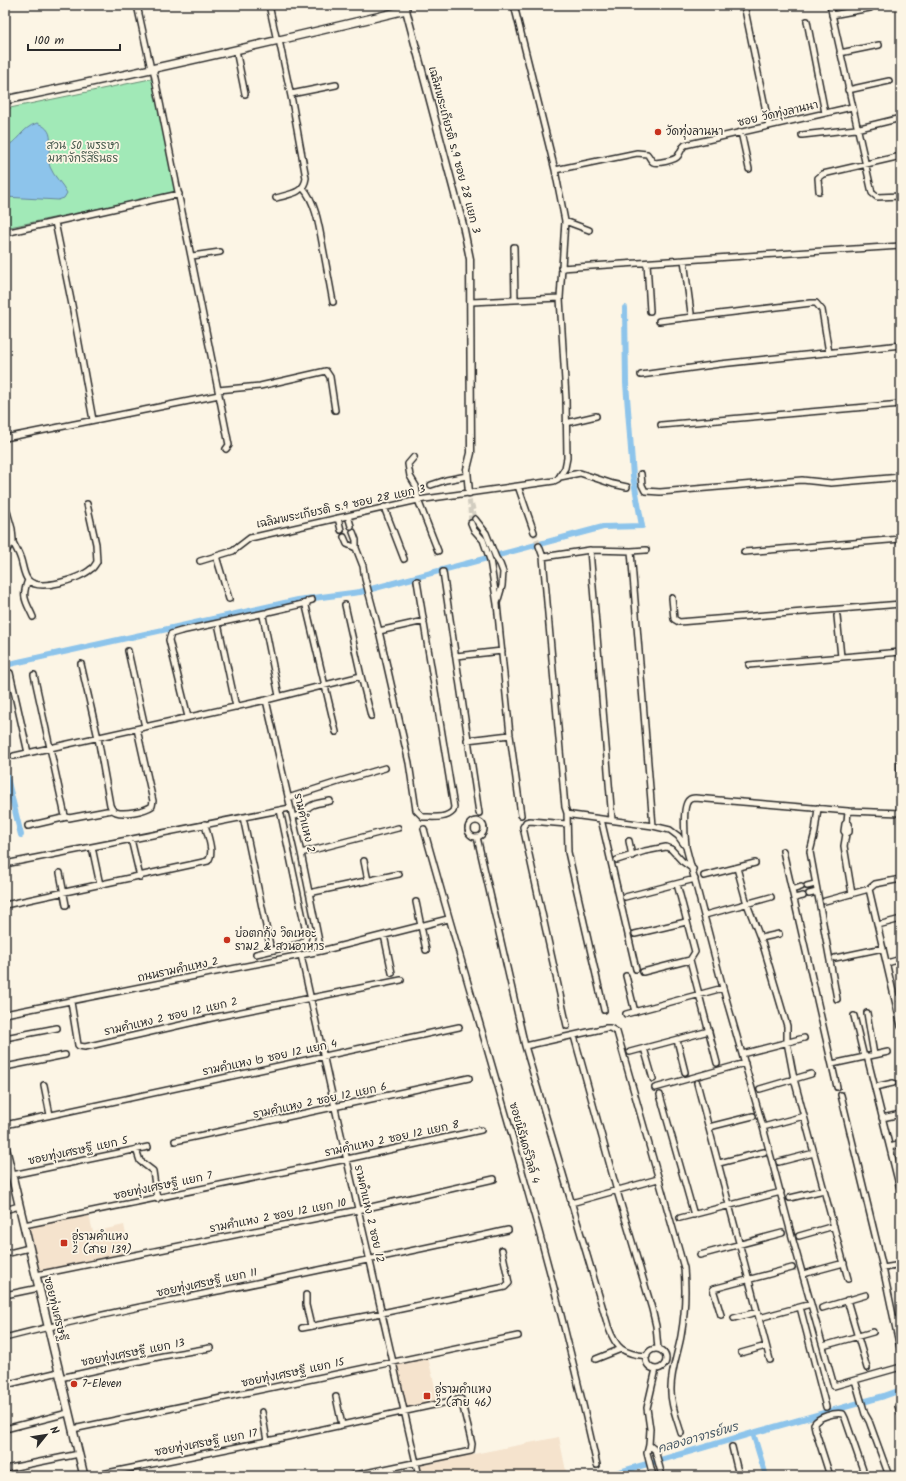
<svg xmlns="http://www.w3.org/2000/svg" width="906" height="1481" viewBox="0 0 906 1481" font-family="Kalam,'Playpen Sans Thai',sans-serif">
<rect width="100%" height="100%" fill="#fcf5e5"/>
<filter id="ink" filterUnits="userSpaceOnUse"><feTurbulence type="fractalNoise" baseFrequency=".025" numOctaves="2"/><feDisplacementMap in="SourceGraphic" scale="8" xChannelSelector="R" yChannelSelector="G"/><feConvolveMatrix kernelMatrix="1 2 1 2 8 2 1 2 1" color-interpolation-filters="sRGB"/></filter>
<g filter="url(#ink)">
<path fill="#f5e3cd" d="M89 1215 93 1232 124 1225 130 1254 40 1272 29 1227Z
M428 1358 439 1403 407 1410 397 1363Z
M559 1437 567 1476H423L420 1465Z"/>
<path fill="#a1e9b7" stroke="#668a71" d="M155 78 178 192 5 228V109Z"/>
<path fill="#8dc4eb" stroke="#66879e" d="M37 123C61 132 44 150 50 167 54 177 62 183 67 193L64 198 58 200 5 197V146C17 144 21 128 37 123Z"/>
<g fill="none" stroke-linecap="round" stroke-linejoin="round">
<path stroke="#8dc4eb" stroke-width="6" d="M5 665 298 600 360 592 603 527 642 526 633 476 626 383 625 308
M5 770 21 835
M753 1433 884 1396 901 1390
M606 1476 753 1433 766 1476"/>
<path stroke="#d2cdc0" stroke-width="5" stroke-dasharray="5 2.5" stroke-linecap="butt" d="M469 493 471 523
M472 505 475 519
M534 532 539 546"/>
<g stroke="#2b2b2b" stroke-width="8">
<path id="minor" d="M137 5 151 69
M269 5 277 41
M744 5 769 126
M830 5 872 193 877 197 901 196
M832 15 870 8
M807 21 825 113
M236 50 245 94
M840 53 879 45
M848 90 889 81
M291 94 336 85
M741 132 749 169
M802 135 856 129 901 118
M555 170 637 153 647 154C649 156 651 161 653 162 657 164 676 160 678 156 681 152 681 148 685 145L852 107
M303 188C317 203 320 233 324 253 327 269 330 286 333 302
M819 191 818 178 823 174 901 156
M276 198C289 194 304 194 306 178L292 101 279 40
M565 221 589 230
M55 222 72 305 93 420
M5 233 179 194
M514 247 515 300
M192 256 220 252
M684 260 691 313
M647 263 650 311
M561 268 901 246
M471 302 560 298
M659 321 811 303H816L822 310 829 353
M641 375 720 364 901 345
M218 390 260 386 326 371 330 377 335 410
M219 395 229 445 226 449
M566 423 596 416
M661 425 901 404
M5 438 219 395 153 68
M414 457 408 464 410 476 416 486 418 500 438 551
M641 474 642 485 645 491 660 492 802 480 831 483 901 477
M560 477 580 473 613 484 627 487
M431 485 446 480 467 476
M518 486 534 532
M384 507 404 559
M348 516 351 526
M338 518 341 530
M475 519 486 533 496 558 500 564 503 572 502 586 497 603
M471 523 474 530 483 540 490 560 497 604 510 735 521 815
M353 532 356 540V548L363 566 365 579 379 631 409 763 416 810 423 817C433 817 446 819 453 811L454 807 417 581
M344 537 347 544 356 548
M12 540C14 545 18 551 20 557 23 564 23 574 28 580 39 592 80 579 91 569 94 568 95 564 97 562L96 544 87 504
M539 546 543 557 565 807 567 813 568 852 604 1010
M590 550 612 820
M631 551 646 550
M744 552 901 539
M216 556 229 599
M543 557 590 550 631 551 653 826
M200 561 233 551 250 538 418 500 554 481 558 479 565 468 567 458 566 398 560 298 565 221 555 170 514 5
M443 572 479 813
M28 580C21 598 26 601 33 617
M672 598 674 619 679 622 901 604
M312 600 308 601 306 606 336 732
M837 616 841 657
M219 628 236 707
M379 631 424 621
M128 651 145 727
M456 656 502 651
M81 664 98 738 110 805C111 808 113 811 116 812 124 815 145 811 152 806L153 801 137 729
M749 665 901 652
M10 673 28 753
M34 675 65 816 69 818 112 810
M361 676 371 716
M279 696 263 616 268 612 307 603
M266 700 301 853 321 951
M188 717 169 640 171 634 181 631 265 613
M467 740 510 735
M14 756 266 700 361 676 345 605
M288 798 341 781 385 768
M818 808 815 832 810 852 837 999
M848 811 847 822 845 824 844 831 846 834 844 846 852 894
M567 813 572 815 653 826 670 830 678 836 686 847 723 988 763 1127 792 1237 834 1386 855 1380 865 1414 869 1421 889 1476
M900 813V737L901 723
M243 817 271 950
M293 817 305 813C308 803 321 803 330 801
M601 819 636 969
M468 829a8 8 0 1 1 16 0a8 8 0 1 1-16 0Z
M567 824 530 821 526 822 523 827 567 1026
M28 826 67 817
M424 829C457 949 494 1069 527 1189 553 1280 576 1372 597 1465
M846 834 849 832V824L847 822
M477 837 525 1046 608 1326C616 1349 623 1354 647 1356
M131 839 140 877
M629 841 632 856
M686 846C685 837 682 805 689 800 690 799 693 798 695 798L848 811 901 813
M92 847 100 885
M783 851 837 1087
M301 853 398 828
M617 860 645 851 666 847 671 849 682 861 693 869
M364 861 368 881
M5 864 290 808
M737 868 747 904 763 945 787 1026V1042L794 1079 848 1279
M60 873 66 905
M704 876 755 863
M677 884 695 952 690 960 717 1063
M807 886 815 884
M869 889 901 1026
M792 890 801 887
M309 893 399 874
M809 894 817 892
M625 897 695 879
M794 898 803 896
M825 901 869 889 875 884 901 879
M416 902 426 950
M5 905 208 861C215 852 207 835 205 824
M705 915 771 897
M878 925 901 919
M635 934 686 922
M384 935 392 973
M761 938 779 934
M256 954 300 944C306 941 306 938 306 932L280 810
M301 955 335 1108 419 1476
M835 958 883 948
M887 963 901 959
M643 972 690 960
M626 976 635 1012
M895 999 901 998
M71 1002 78 1045 79 1046 85 1047 216 1017 401 980
M867 1013 874 1055
M5 1014 321 951 448 919
M626 1014 723 988
M854 1016 864 1057
M574 1036 617 1191 652 1309 656 1326 658 1349
M5 1038 57 1028
M677 1040 685 1072
M525 1046 606 1028H610L617 1032 684 1268C686 1291 685 1314 681 1336 678 1353 671 1370 671 1388 670 1403 677 1419 681 1433
M644 1048 653 1079
M630 1052 709 1031
M742 1054 804 1038
M867 1056 901 1193
M832 1064 888 1052
M5 1067 65 1055
M697 1083 770 1360
M44 1085 50 1115
M875 1087 893 1083
M655 1088 745 1063
M760 1089 811 1074
M660 1095 694 1215
M841 1095 883 1268 901 1353
M882 1118 901 1114
M5 1125 459 1027
M709 1127 753 1116
M763 1127 804 1116
M175 1141 469 1078
M890 1147 901 1144
M136 1149 140 1161 153 1171 157 1199
M779 1162 814 1153
M719 1163 764 1152
M12 1175 148 1147
M790 1198 824 1190
M571 1203 658 1179
M5 1210 19 1206
M680 1218 781 1192
M24 1225 347 1159 481 1130
M799 1236 834 1226
M5 1254 29 1248
M700 1255 782 1233
M883 1268 901 1265
M803 1274 844 1263
M36 1275 358 1210 494 1179
M5 1295 39 1288
M306 1295V1305L311 1326
M847 1300 867 1368
M800 1307 826 1407
M822 1308 866 1295
M721 1315 713 1289 792 1268
M734 1318 757 1312
M759 1318 811 1304
M302 1328 382 1313 505 1287 509 1283 502 1250
M5 1338C77 1319 150 1305 223 1290 318 1270 413 1251 508 1230
M823 1346 873 1332
M646 1359a10 10 0 1 1 20 0a10 10 0 1 1-20 0Z
M741 1353 766 1346
M596 1359 621 1349
M60 1378 163 1356 210 1348
M855 1380 901 1367
M5 1385 59 1372
M336 1397 342 1425
M898 1406 901 1414
M262 1412 267 1441
M5 1429 68 1413
M73 1429 518 1336
M649 1445 655 1450 662 1476
M732 1447 739 1476
M5 1469 79 1454
M92 1476 287 1437 461 1399 472 1444 471 1451 351 1476
M653 1476 647 1453 649 1445 650 1429 647 1408 656 1369
M830 1476 815 1429 814 1424C818 1417 835 1412 843 1414L845 1418 865 1476"/>
</g>
<g stroke="#2b2b2b" stroke-width="9">
<path id="tertiary" d="M406 10 463 225 470 259 471 453 467 469 469 493"/>
</g>
<g stroke="#2b2b2b" stroke-width="10">
<path id="secondary" d="M5 100C139 73 273 42 406 10L405 5
M5 508 11 529 12 540 5 551
M5 1146 84 1476"/>
</g>
<use href="#minor" stroke="#fcf5e5" stroke-width="5"/>
<use href="#tertiary" stroke="#fcf5e5" stroke-width="6"/>
<use href="#secondary" stroke="#fcf5e5" stroke-width="7"/>
</g>
</g>
<g fill="#c8321e" stroke="#fcf5e5" stroke-width="1.5">
<circle cx="658" cy="132" r="4"/>
<circle cx="227" cy="940" r="4"/>
<rect x="60" y="1239" width="8" height="8" rx="2"/>
<circle cx="74" cy="1384" r="4"/>
<rect x="423" y="1392" width="8" height="8" rx="2"/>
</g>
<g text-anchor="middle" dominant-baseline="central" stroke-width="3.5" stroke-linejoin="round" paint-order="stroke">
<g font-size="11" fill="#2b2b2b" stroke="#fcf5e5">
<text transform="translate(778 114) rotate(-13)">ซอย วัดทุ่งลานนา</text>
<text transform="translate(454 150) rotate(75)">เฉลิมพระเกียรติ ร.9 ซอย 28 แยก 3</text>
<text transform="translate(341 507) rotate(-12)">เฉลิมพระเกียรติ ร.9 ซอย 28 แยก 3</text>
<text transform="translate(304 823) rotate(77)">รามคำแหง 2</text>
<text transform="translate(178 970) rotate(-12)">ถนนรามคำแหง 2</text>
<text transform="translate(171 1017) rotate(-13)">รามคำแหง 2 ซอย 12 แยก 2</text>
<text transform="translate(270 1058) rotate(-12)">รามคำแหง ๒ ซอย 12 แยก 4</text>
<text transform="translate(320 1101) rotate(-12)">รามคำแหง 2 ซอย 12 แยก 6</text>
<text transform="translate(392 1139) rotate(-12)">รามคำแหง 2 ซอย 12 แยก 8</text>
<text transform="translate(524 1143) rotate(74)">ซอยนิรันดร์วิลล์ 4</text>
<text transform="translate(78 1151) rotate(-12)">ซอยทุ่งเศรษฐี แยก 5</text>
<text transform="translate(163 1186) rotate(-12)">ซอยทุ่งเศรษฐี แยก 7</text>
<text transform="translate(369 1214) rotate(77)">รามคำแหง 2 ซอย 12</text>
<text transform="translate(278 1216) rotate(-11)">รามคำแหง 2 ซอย 12 แยก 10</text>
<text transform="translate(207 1283) rotate(-12)">ซอยทุ่งเศรษฐี แยก 11</text>
<text transform="translate(55 1309) rotate(76)">ซอยทุ่งเศรษฐี</text>
<text transform="translate(133 1353) rotate(-11)">ซอยทุ่งเศรษฐี แยก 13</text>
<text transform="translate(293 1373) rotate(-12)">ซอยทุ่งเศรษฐี แยก 15</text>
<text transform="translate(206 1443) rotate(-11)">ซอยทุ่งเศรษฐี แยก 17</text>
</g>
<g font-size="11" fill="#2b2b2b" stroke="#fcf5e5" text-anchor="start">
<text x="666" y="132">วัดทุ่งลานนา</text>
<text x="235" y="934">บ่อตกกุ้ง วิดเหอะ<tspan x="235" dy="13">ราม2 &amp; สวนอาหาร</tspan></text>
<text x="72" y="1237">อู่รามคำแหง<tspan x="72" dy="13">2 (สาย 139)</tspan></text>
<text x="82" y="1384">7-Eleven</text>
<text x="435" y="1390">อู่รามคำแหง<tspan x="435" dy="13">2 (สาย 46)</tspan></text>
</g>
<g font-size="11" fill="#485a4e" stroke="#fcf5e5">
<text x="83" y="146">สวน 50 พรรษา<tspan x="83" dy="13">มหาจักรีสิรินธร</tspan></text>
</g>
<g font-size="12" font-style="italic" fill="#485965" stroke="#fcf5e5">
<text transform="translate(698 1438) rotate(-16)">คลองอาจารย์พร</text>
</g>
</g>
<rect width="906" height="1481" fill="none" stroke="#fcf5e5" stroke-width="20"/>
<rect x="10" y="10" width="886" height="1461" fill="none" stroke="#2b2b2b" stroke-width="1.5" filter="url(#ink)"/>
<g transform="translate(46 1435) rotate(60)" stroke="#fcf5e5" stroke-width="3" paint-order="stroke">
<path d="M0-3L7 15L0 10L-7 15Z" fill="#2b2b2b"/>
<text y="-6" font-size="11" font-weight="bold" text-anchor="middle" fill="#2b2b2b">N</text>
</g>
<path d="M28 44v6h92v-6" fill="none" stroke="#2b2b2b" stroke-width="2"/>
<text x="34" y="44" font-size="12" fill="#2b2b2b" stroke="#fcf5e5" stroke-width="3" paint-order="stroke">100 m</text>
</svg>
